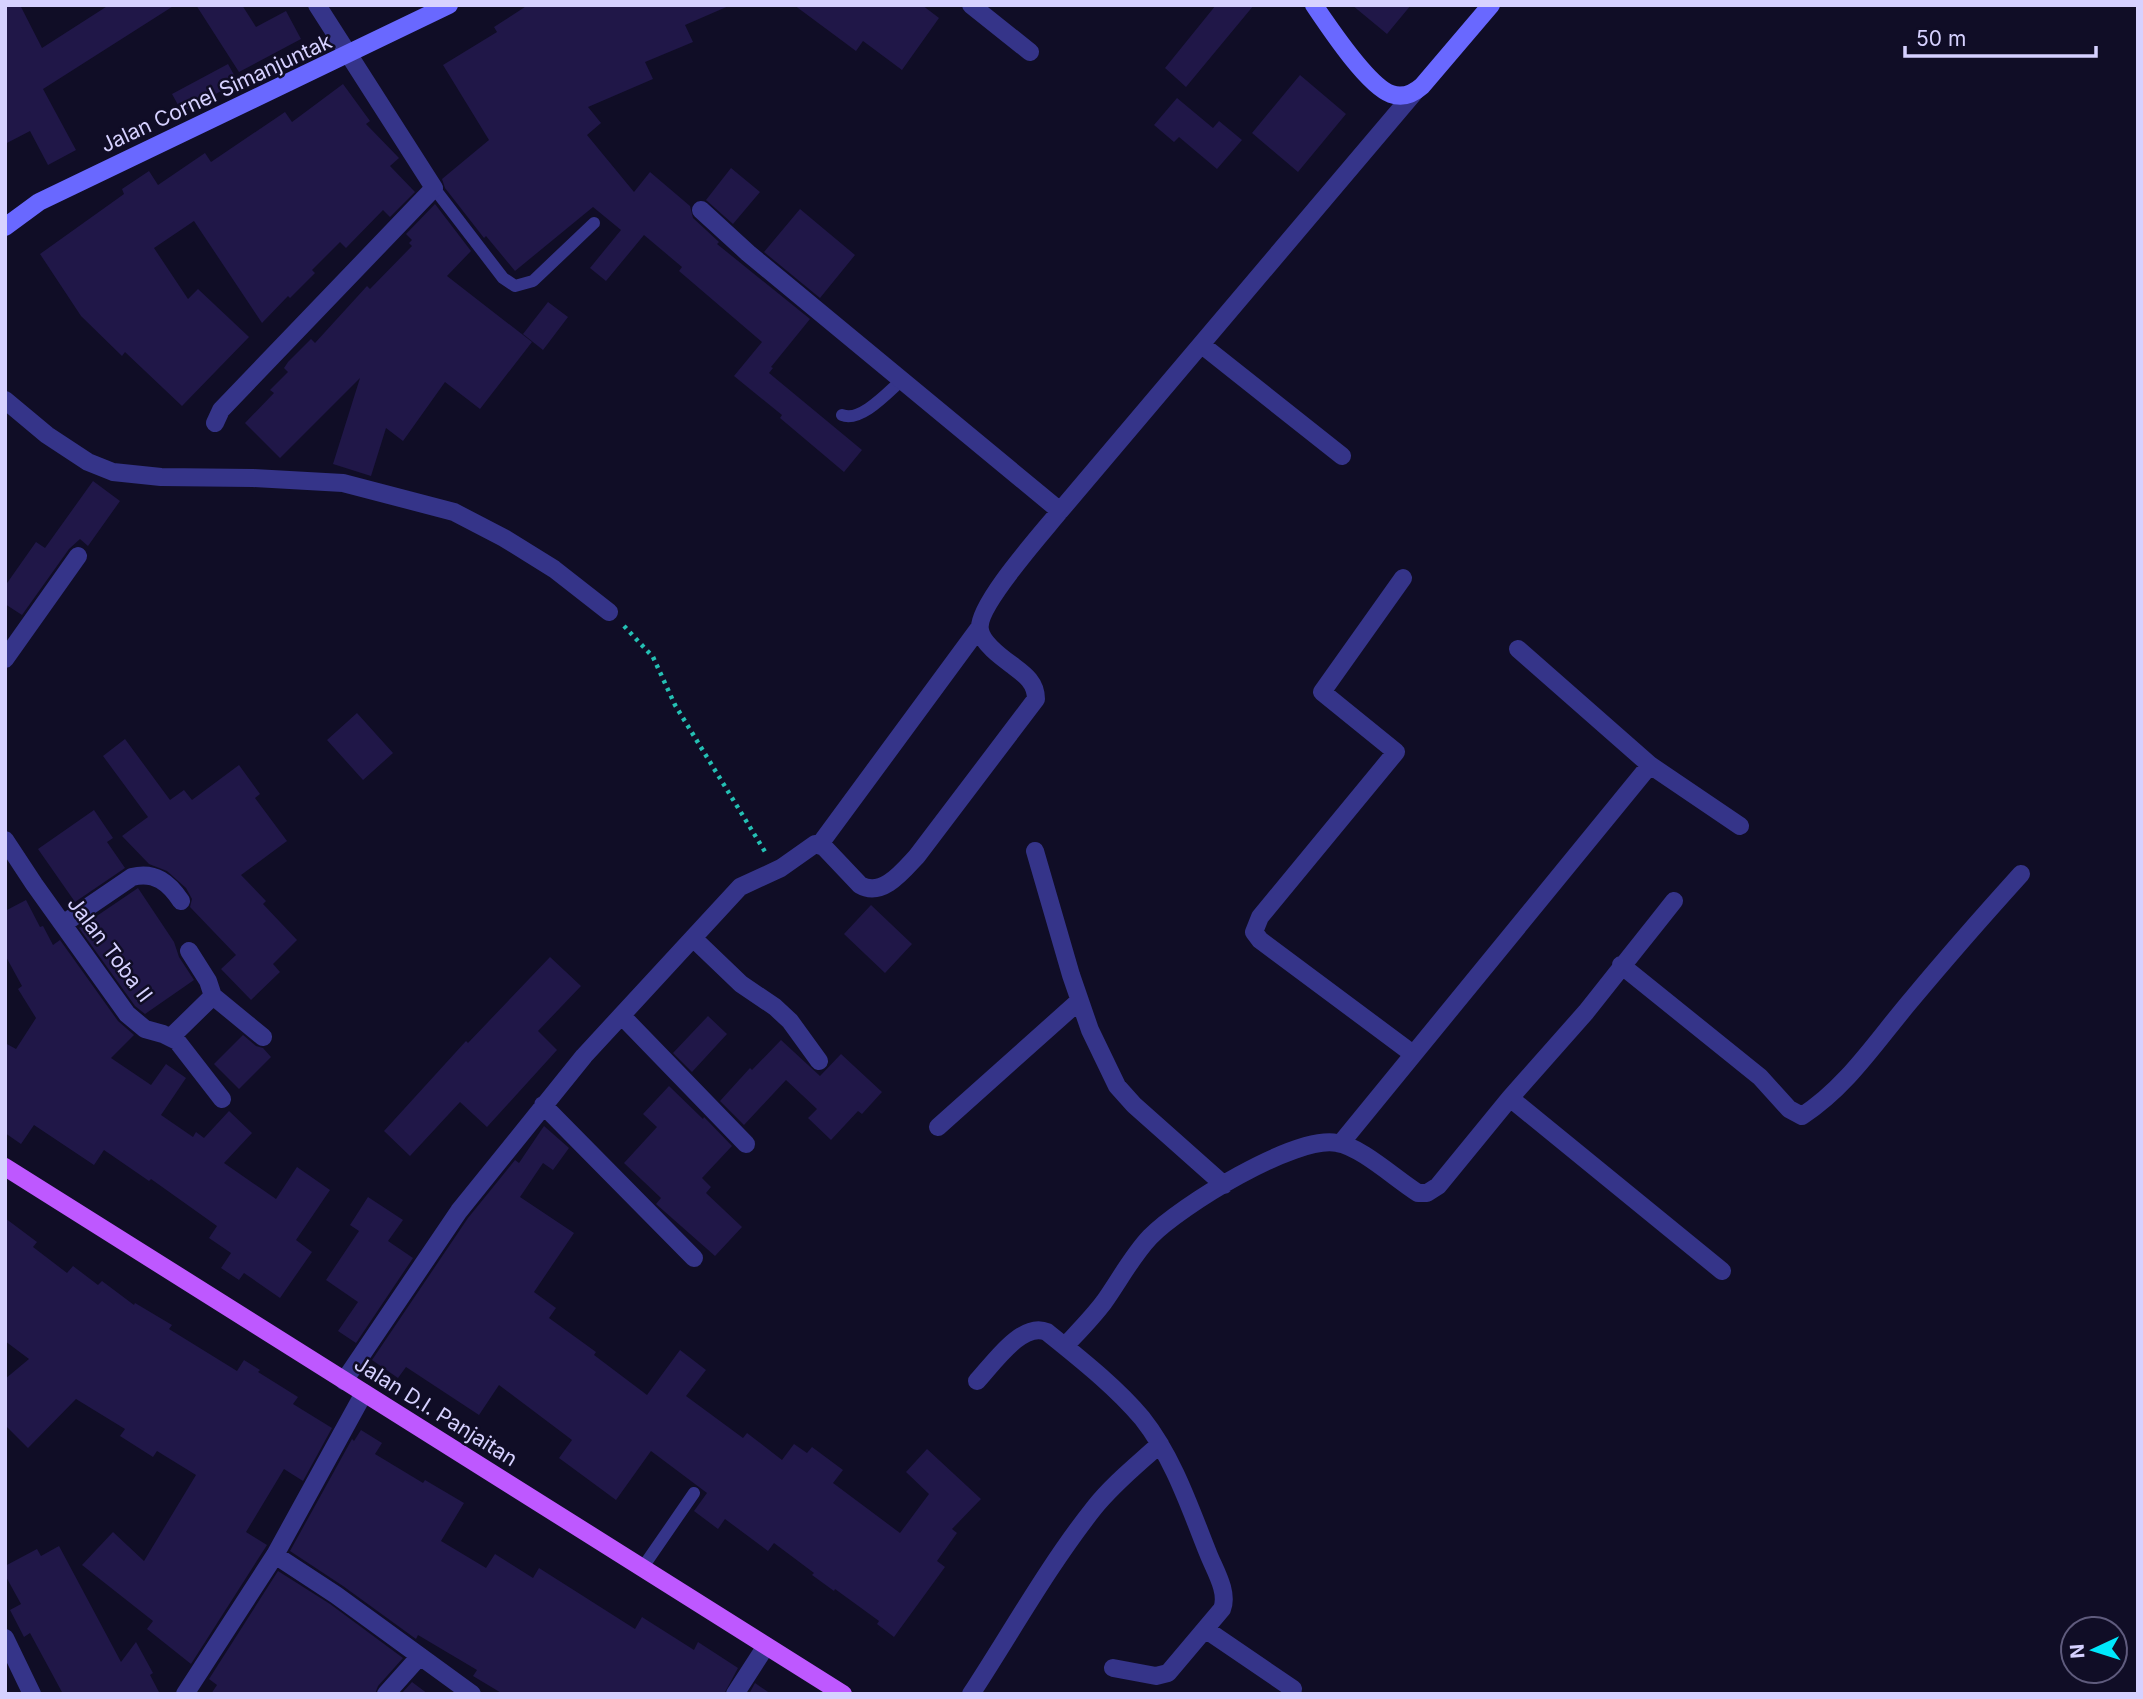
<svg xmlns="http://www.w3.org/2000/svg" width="2143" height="1699" viewBox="0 0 2143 1699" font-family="Inter,sans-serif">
<rect width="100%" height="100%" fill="#100d26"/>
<path fill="#201748" d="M5 5H20L42 48 109 5H175L43 89 76 150 48 165 30 131 5 144Z
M196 5H242L256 27 286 11 301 39 239 72Z
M528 5H731L685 25 693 42 645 62 653 79 588 107 601 123 587 135 634 192 650 172 690 206 693 218 719 242 717 244 810 319 771 367 773 368 769 373 862 450 844 472 780 418 782 415 734 376 762 342 679 271 682 267 644 235 606 281 590 268 621 230 593 207 515 271 486 236 484 238 445 188 442 179 489 140 443 65 497 32 494 27Z
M794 5H922L939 18 902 70 863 41 856 51Z
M1216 5H1254L1186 87 1165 68Z
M1352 5H1411L1387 34Z
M228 64 238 82 182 112 172 94Z
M1300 75 1346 114 1298 172 1252 133Z
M343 84 370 121 366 124 399 158 390 166 415 192 390 217 383 210 346 248 340 242 312 270 315 273 290 298 288 296 262 323 194 221 154 248 188 299 198 289 249 337 182 406 125 352 122 356 81 316 40 254 124 194 122 189 149 171 158 185 205 153 211 162 285 112 292 122Z
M1177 98 1213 128 1219 121 1242 140 1217 169 1179 137 1174 142 1154 125Z
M731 168 760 192 733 224 706 200Z
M435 204 471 251 447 276 532 342 480 409 445 382 403 441 386 428 371 476 333 464 360 378 280 458 245 423 274 393 270 390 288 372 284 368 288 362 311 339 315 343 367 286 370 289 412 246 409 243 412 240 406 234Z
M800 209 855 255 820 298 764 252Z
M548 302 568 317 543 350 523 334Z
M93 481 120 501 88 546 80 539 69 549 22 615 5 604V586L36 542 45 548Z
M357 713 393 753 363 780 327 740Z
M125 739 170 800 184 790 192 800 239 765 260 794 255 798 287 841 241 875 266 901 263 904 297 940 273 964 280 972 251 1000 221 969 236 955 190 907 192 899 186 888 167 871 149 864 122 836 148 817 103 756Z
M94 810 113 838 107 842 125 868 75 902 38 849Z
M138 888 174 942 179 957 194 980 145 1014 135 1006 79 928Z
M26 900 40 927 43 926 53 945 60 940 118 1021 134 1035 111 1058 151 1085 166 1064 186 1078 161 1115 193 1137 196 1132 204 1138 229 1111 252 1133 224 1163 276 1199 297 1167 330 1190 296 1240 312 1252 280 1298 244 1273 239 1280 221 1268 231 1253 209 1238 217 1226 151 1179 149 1181 104 1150 94 1165 34 1125 21 1144 5 1133V1043L16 1049 36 1018 18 989 22 986 5 955V911Z
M871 905 912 944 885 973 844 934Z
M550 957 581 986 538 1031 557 1050 487 1127 460 1102 410 1156 384 1131 466 1041 468 1043Z
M708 1016 727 1034 692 1072 673 1053Z
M243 1035 256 1046 263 1048 271 1057 239 1089 214 1064Z
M781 1040 820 1076 841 1054 882 1092 862 1114 858 1111 831 1140 808 1118 817 1109 786 1080 744 1125 720 1101 750 1068 752 1070Z
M669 1086 703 1119 704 1117 732 1146 702 1178 711 1187 706 1193 742 1227 715 1256 656 1204 661 1198 624 1163 657 1127 643 1114Z
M544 1126 569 1148 553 1170 543 1163 520 1197 574 1233 534 1292 556 1308 549 1318 596 1352 594 1355 647 1395 680 1350 706 1370 686 1396 743 1438 747 1433 782 1460 794 1444 807 1453 812 1447 843 1470 833 1483 900 1533 929 1494 906 1472 927 1449 981 1499 952 1529 957 1533 937 1561 945 1567 894 1637 877 1624 879 1621 835 1589 834 1591 812 1575 814 1573 774 1543 768 1551 725 1519 718 1529 694 1511 707 1493 651 1451 616 1500 559 1458 572 1440 499 1385 479 1415 406 1367 398 1378 372 1360 468 1218 515 1160 519 1163Z
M368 1197 403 1220 388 1241 413 1258 356 1343 338 1331 358 1302 326 1280 359 1231 350 1225Z
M5 1218 37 1242 33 1247 67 1273 73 1266 98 1285 102 1281 134 1305 135 1303 172 1325 169 1329 237 1371 244 1360 260 1370 258 1372 298 1397 293 1404 332 1428 303 1481 284 1469 246 1532 267 1545 191 1664 147 1629 153 1621 82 1565 113 1532 144 1561 196 1475 157 1451 153 1457 120 1436 125 1429 76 1399 28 1448 5 1425V1379L29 1359 5 1341Z
M361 1430 382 1443 375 1454 423 1483 425 1480 464 1503 441 1541 486 1568 495 1554 533 1578 539 1568 635 1629 642 1617 694 1650 698 1642 738 1668 724 1694H503L473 1676 477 1670 418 1635 416 1639 343 1586 290 1551 352 1439 354 1441Z
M59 1546 121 1662 136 1642 153 1673 150 1675 160 1694H63L30 1633 24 1637 10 1610 21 1604 5 1575V1566L37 1549 41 1556Z
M278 1571 330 1604 403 1658 378 1686 375 1694H211L217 1685 209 1679Z
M412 1682 428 1694H401Z
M755 1683 771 1694H749Z"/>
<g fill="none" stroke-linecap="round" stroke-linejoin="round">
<path stroke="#24c0b4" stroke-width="4.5" stroke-dasharray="3.5 5" stroke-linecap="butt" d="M624 626 653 657 675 705 767 855"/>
<path stroke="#353489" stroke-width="12" d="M434 188 503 278 515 286 533 281 594 223
M842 415C861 423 889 391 903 379
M643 1567 694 1493"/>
<path stroke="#353489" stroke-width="18" d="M971 5 1030 52
M701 210 748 253 1060 511
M1202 345 1342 456
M5 400 47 435 88 462 113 472 161 477 253 478 343 483 454 512 504 538 554 569 609 612
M215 423 221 410 434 188 317 5
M1403 578 1322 692 1396 752 1260 917 1254 932 1260 940 1413 1054
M1518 649 1650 765
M5 659 78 556
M5 840 34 884 127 1014 145 1029 163 1034 177 1041 222 1099
M820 844 979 628
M1035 851 1071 975 1090 1030 1117 1086 1134 1105 1224 1185
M63 924 132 877C155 871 169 883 181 901
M693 938 741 984 775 1007 790 1021 819 1061
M189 951 208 981 213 996 263 1037
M1621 965 1760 1077 1789 1109 1802 1116C1848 1086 1877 1040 1912 999 1947 957 1984 915 2021 874
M622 1016 746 1144
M171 1037 213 996
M1510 1098 1722 1271
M543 1105 694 1258
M938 1127 1079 1001
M1341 1143 1650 765 1740 826
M1065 1346C1078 1332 1092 1318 1104 1302 1119 1281 1132 1256 1150 1237 1180 1206 1295 1135 1337 1143 1360 1146 1397 1180 1418 1193H1427L1438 1186 1510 1098 1586 1012 1674 901
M344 1381 459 1211 584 1056 740 887 781 868 815 844 824 847 860 885C882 898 903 871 917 856L1036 699C1036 682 1024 674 1012 665 1001 657 982 643 980 630 975 607 1044 531 1060 511L1414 93
M977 1381C993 1364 1022 1321 1047 1332 1079 1358 1115 1386 1142 1418 1173 1457 1190 1508 1208 1553 1214 1569 1229 1592 1222 1609L1168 1673 1156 1676 1113 1668
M275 1555 336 1595 472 1694
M1205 1629 1293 1689
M5 1638 32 1694
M185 1694 275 1555 364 1393
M386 1694 420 1656
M735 1694 766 1646
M971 1694C1011 1633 1048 1566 1094 1508 1113 1484 1137 1465 1160 1444"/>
<path stroke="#6968ff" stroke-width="18" d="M1314 5C1329 27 1367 85 1391 94 1402 98 1413 94 1422 86L1491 5
M5 227 39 202 449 5"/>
<path stroke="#be58ff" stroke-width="18" d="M5 1167 843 1694"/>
</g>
<g text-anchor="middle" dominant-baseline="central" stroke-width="5" stroke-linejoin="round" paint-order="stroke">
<g font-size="21" fill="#d6d1ff" stroke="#100d26">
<text transform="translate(216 93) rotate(-25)">Jalan Cornel Simanjuntak</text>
<text transform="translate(110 949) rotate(53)">Jalan Toba II</text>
<text transform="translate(436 1411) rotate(32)">Jalan D.I. Panjaitan</text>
</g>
</g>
<rect width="2143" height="1699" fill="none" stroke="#d6d1ff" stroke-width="14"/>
<g transform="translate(2094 1650) rotate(266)"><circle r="33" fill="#100d26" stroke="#5f5b7d" stroke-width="2"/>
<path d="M0-5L12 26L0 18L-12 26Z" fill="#00e8fc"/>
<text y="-10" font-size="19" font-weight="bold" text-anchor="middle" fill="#d6d1ff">N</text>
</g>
<path d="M1905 46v10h191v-10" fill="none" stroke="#d6d1ff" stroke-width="3.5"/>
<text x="1916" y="46" font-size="21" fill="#d6d1ff" stroke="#100d26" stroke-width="5" paint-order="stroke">50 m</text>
</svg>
